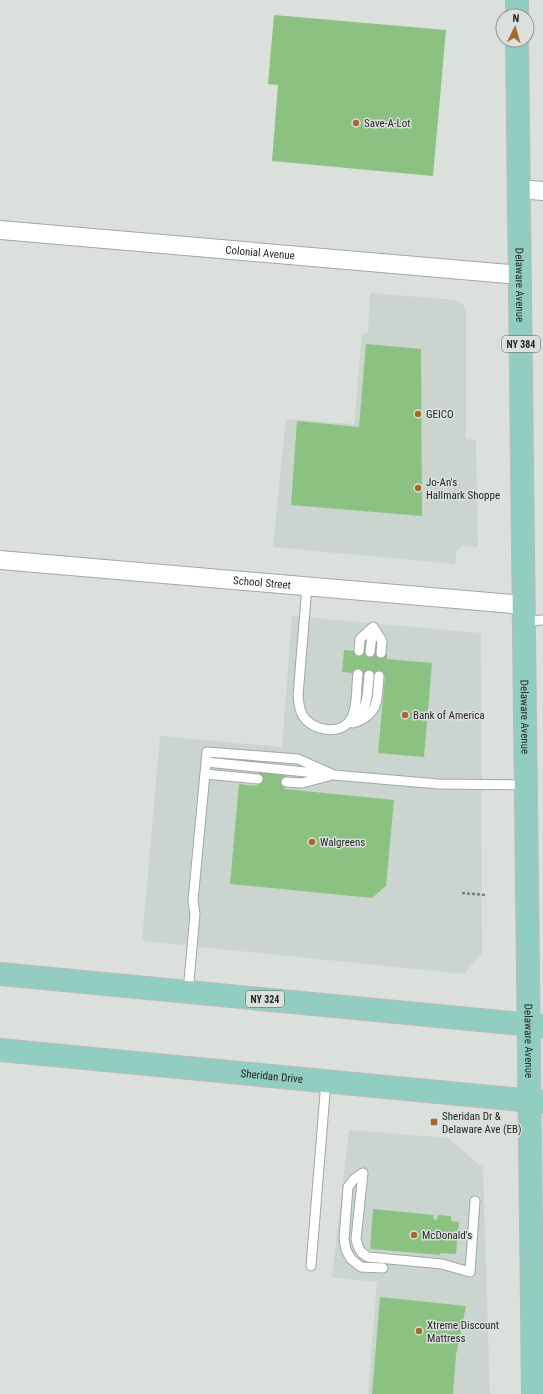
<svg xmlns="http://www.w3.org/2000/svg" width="543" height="1394" viewBox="0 0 543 1394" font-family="'Roboto Condensed',sans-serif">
<rect width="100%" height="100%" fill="#dbe0dd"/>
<path fill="#cad5cf" d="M370 293 456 300 464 306 466 310V439L476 440 478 547 462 546 456 552 455 564 273 547 286 419 354 424 362 334 368 333Z
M292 616 481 633 482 953 464 974 142 941 160 736 282 747Z
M349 1130 448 1138 483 1168 490 1394H368L377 1282 332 1277Z"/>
<path fill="#8cc281" d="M274 15 446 30 433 176 272 161 278 85 268 84Z
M366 344 421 349 422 516 291 505 297 421 359 427Z
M344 650 387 654V659L432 663 424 757 378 753 385 676 342 672Z
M259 768 287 771 285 789 394 800 386 886 372 898 230 884 239 784 257 786Z
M373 1209 434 1215 433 1219 437 1220 438 1215 451 1216V1221L459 1222 456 1254 440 1253V1255L370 1249Z
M380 1297 466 1306 456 1355 453 1394H372Z"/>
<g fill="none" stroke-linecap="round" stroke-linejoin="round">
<g stroke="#a2a7a4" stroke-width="11">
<path id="lane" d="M307 586 298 696C299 704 299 710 303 716 313 731 341 736 351 719 358 707 356 688 358 674
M524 621 543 620
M373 627 382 641 381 653
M359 651 360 639 373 627
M370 652 373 627
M356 722C380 713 377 698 379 676
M353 723C369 706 367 697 369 675
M206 762 325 774
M205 774 258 779
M286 782 302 783 329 776
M188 992 195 914 193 901 207 752 298 759 334 775 438 784 527 785
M363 1173 356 1239C358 1248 360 1253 368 1257L442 1264 470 1272 475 1201
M363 1173 354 1179 348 1187 344 1239 346 1250 351 1259 361 1267 383 1268
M311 1266 326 1081"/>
</g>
<g stroke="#a2a7a4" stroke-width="20">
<g id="street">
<path d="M519 189 543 191"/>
<path id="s1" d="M0 230 520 275"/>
<path id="s2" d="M0 560 524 605"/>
</g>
</g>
<g stroke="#bababa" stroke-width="24">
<g id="primary">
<path d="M517 0V16"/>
<path id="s3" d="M517 40 533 1394"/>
<path d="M0 974 543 1026"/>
<path id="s4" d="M0 1050 543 1102"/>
</g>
</g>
<path stroke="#797d7b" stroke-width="2.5" stroke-dasharray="3 2" stroke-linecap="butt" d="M462 893 485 895"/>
<use href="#lane" stroke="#fff" stroke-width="9"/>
<use href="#street" stroke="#fff" stroke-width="18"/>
<use href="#primary" stroke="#91cdc1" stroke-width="22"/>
</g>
<g fill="#a5692b" stroke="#dbe0dd" stroke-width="1.5">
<circle cx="356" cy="123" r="4"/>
<circle cx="418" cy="414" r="4"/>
<circle cx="418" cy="488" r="4"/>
<circle cx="405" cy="715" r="4"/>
<circle cx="312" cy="842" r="4"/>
<rect x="430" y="1118" width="8" height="8" rx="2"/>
<circle cx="414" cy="1235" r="4"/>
<circle cx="419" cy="1331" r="4"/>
</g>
<g text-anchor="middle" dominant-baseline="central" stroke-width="3" stroke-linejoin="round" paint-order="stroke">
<g fill="#dbe0dd" stroke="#5c5f5e" stroke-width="1">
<rect x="502" y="336" width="38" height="16" rx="3"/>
<rect x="246" y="991" width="38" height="16" rx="3"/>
</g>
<g font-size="10" font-weight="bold" fill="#262827">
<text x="521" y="344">NY 384</text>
<text x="265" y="999">NY 324</text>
</g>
<g font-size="11" fill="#262827" stroke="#dbe0dd" text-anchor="start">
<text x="364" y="123">Save-A-Lot</text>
<text x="426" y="414">GEICO</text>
<text x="426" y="482">Jo-An's<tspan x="426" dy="13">Hallmark Shoppe</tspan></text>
<text x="413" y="715">Bank of America</text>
<text x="320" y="842">Walgreens</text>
<text x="442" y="1116">Sheridan Dr &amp;<tspan x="442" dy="13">Delaware Ave (EB)</tspan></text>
<text x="422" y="1235">McDonald's</text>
<text x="427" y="1325">Xtreme Discount<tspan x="427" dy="13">Mattress</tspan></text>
</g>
<g font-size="11" fill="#262827" stroke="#dbe0dd">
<text stroke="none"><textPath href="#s1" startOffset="261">Colonial Avenue</textPath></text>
<text stroke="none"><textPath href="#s3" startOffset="245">Delaware Avenue</textPath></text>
<text stroke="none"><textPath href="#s2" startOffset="263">School Street</textPath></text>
<text stroke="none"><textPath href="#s3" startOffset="677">Delaware Avenue</textPath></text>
<text stroke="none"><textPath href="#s3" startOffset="1001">Delaware Avenue</textPath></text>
<text stroke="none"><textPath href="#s4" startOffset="273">Sheridan Drive</textPath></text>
</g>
</g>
<g transform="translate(515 28) rotate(5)"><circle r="19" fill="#dbe0dd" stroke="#939694"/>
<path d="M0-3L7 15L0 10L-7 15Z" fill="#a5692b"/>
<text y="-6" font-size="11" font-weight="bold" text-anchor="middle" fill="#262827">N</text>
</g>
</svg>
